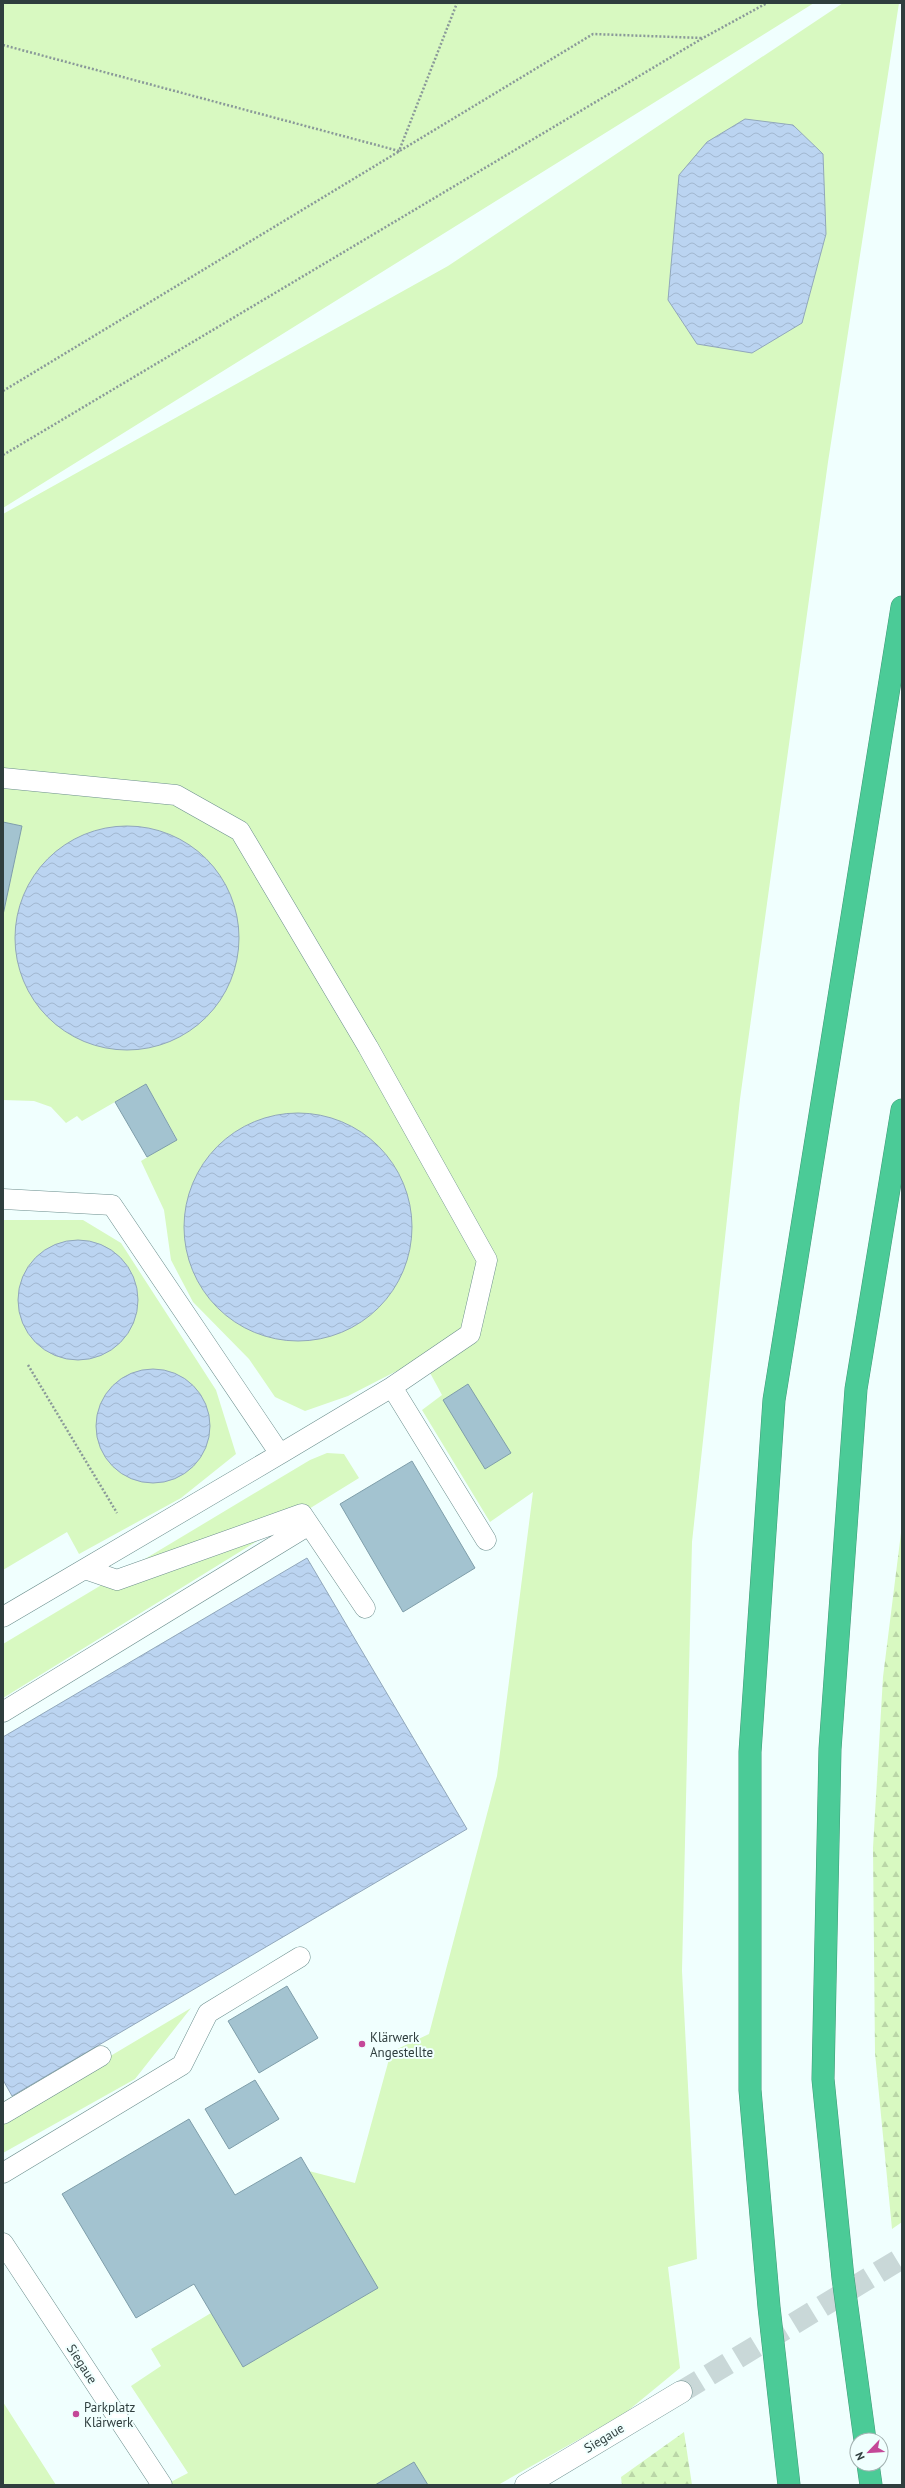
<svg xmlns="http://www.w3.org/2000/svg" width="905" height="2488" viewBox="0 0 905 2488" font-family="'PT Sans',sans-serif">
<defs>
<pattern id="forest-firs" width="22" height="20" patternUnits="userSpaceOnUse"><rect width="22" height="20" fill="#d8f9c1"/><path d="M5 1l3.5 6h-7zM16 11l3.5 6h-7z" fill="#bad6a7"/></pattern>
<pattern id="water-waves" width="16" height="10" patternUnits="userSpaceOnUse"><rect width="16" height="10" fill="#bbd4f1"/><path d="M0 5q4-4 8 0t8 0" fill="none" stroke="#a1b7d0"/></pattern>
</defs>
<rect width="100%" height="100%" fill="#f0fffe"/>
<path fill="#d8f9c1" d="M3 3H814L3 508Z
M843 3H899L828 462 740 1099 692 1542 682 1971 697 2259 668 2267 680 2368 624 2414 498 2485H165L188 2473 131 2386 161 2366 151 2349 211 2313 243 2367 377 2288 309 2171 355 2183 391 2052 429 2034 497 1776 533 1492 490 1522 422 1410 442 1395 422 1358 348 1396 305 1411 275 1397 249 1359 193 1302 171 1260 164 1210 141 1161 177 1139 146 1084 82 1121 77 1116 66 1123 51 1107 34 1101 3 1100V915L22 826 3 822V514L448 266Z
M3 1220H83L121 1243 216 1390 236 1454 181 1498 79 1554 67 1532 3 1570Z
M327 1453 344 1454 359 1478 3 1698V1644L310 1460Z
M191 2008 135 2079 3 2153V2120Z
M3 2402 56 2485H3Z"/>
<path fill="url(#forest-firs)" d="M902 1525V2222L892 2229 875 2053 873 1848 883 1677Z
M684 2432 692 2485H622L621 2477Z"/>
<path fill="url(#water-waves)" stroke="#91a7bb" d="M745 119 793 125 823 154 826 234 802 323 752 353 697 344 668 300 679 175 707 142Z
M15 938a112 112 0 1 1 224 0a112 112 0 1 1-224 0Z
M184 1227a114 114 0 1 1 228 0a114 114 0 1 1-228 0Z
M18 1300a60 60 0 1 1 120 0a60 60 0 1 1-120 0Z
M96 1426a57 57 0 1 1 114 0a57 57 0 1 1-114 0Z
M307 1558 467 1829 12 2096 3 2080V1737Z"/>
<path fill="#a3c3d0" stroke="#7f9eaa" d="M3 822 22 826 3 915Z
M146 1084 177 1140 147 1157 115 1102Z
M468 1384 511 1453 485 1469 443 1400Z
M412 1461 475 1568 403 1612 340 1504Z
M287 1986 318 2038 259 2073 228 2021Z
M255 2080 279 2119 229 2149 205 2109Z
M189 2119 235 2195 301 2157 378 2288 243 2367 194 2284 136 2318 62 2194Z
M414 2462 428 2485H375Z"/>
<g fill="none" stroke-linecap="round" stroke-linejoin="round">
<path stroke="#c9d8d8" stroke-width="22" stroke-dasharray="22 11" stroke-linecap="butt" d="M681 2392 902 2258"/>
<g stroke="#6b8e8d" stroke-width="21">
<path id="service" d="M3 778 176 795 240 831 368 1047 487 1260 470 1334 392 1387 280 1454
M3 1199 112 1205 280 1454 3 1617
M392 1387 486 1540
M85 1569 117 1580 302 1514 365 1608
M3 1712 309 1525
M3 2114 101 2056
M3 2173 182 2065 208 2013 300 1957
M3 2243 162 2485"/>
</g>
<g stroke="#6b8e8d" stroke-width="23">
<path id="minor" d="M526 2485 681 2392"/>
</g>
<g stroke="#419a78" stroke-width="23">
<path id="motorway" d="M865 2440 843 2278 823 2079 830 1749 856 1389 902 1110
M868 2464 871 2485
M789 2485 769 2307 750 2090V1752L774 1400 902 607"/>
</g>
<path stroke="#8a9999" stroke-width="2.5" stroke-dasharray="2 2" stroke-linecap="butt" d="M3 45 399 151 457 3
M3 391 593 34 702 38
M3 455 703 38 767 3
M28 1365 117 1513"/>
<use href="#service" stroke="#fff" stroke-width="20"/>
<use href="#minor" stroke="#fff" stroke-width="22"/>
<use href="#motorway" stroke="#4bcb97" stroke-width="22"/>
</g>
<g fill="#c44898" stroke="#f0fffe" stroke-width="1.5">
<circle cx="362" cy="2044" r="4"/>
<circle cx="76" cy="2414" r="4"/>
</g>
<g text-anchor="middle" dominant-baseline="central" stroke-width="4" stroke-linejoin="round" paint-order="stroke">
<g font-size="13" fill="#2f3e3e" stroke="#f0fffe" text-anchor="start">
<text x="370" y="2037">Klärwerk<tspan x="370" dy="15">Angestellte</tspan></text>
<text x="84" y="2407">Parkplatz<tspan x="84" dy="15">Klärwerk</tspan></text>
</g>
<g font-size="13" fill="#2f3e3e" stroke="#f0fffe">
<text transform="translate(82 2364) rotate(57)">Siegaue</text>
<text transform="translate(604 2438) rotate(-31)">Siegaue</text>
</g>
</g>
<rect width="905" height="2488" fill="none" stroke="#2f3e3e" stroke-width="8"/>
<g transform="translate(869 2452) rotate(245)"><circle r="19" fill="#f0fffe" stroke="#a3b2b1"/>
<path d="M0-3L7 15L0 10L-7 15Z" fill="#c44898"/>
<text y="-6" font-size="11" font-weight="bold" text-anchor="middle" fill="#2f3e3e">N</text>
</g>
</svg>
